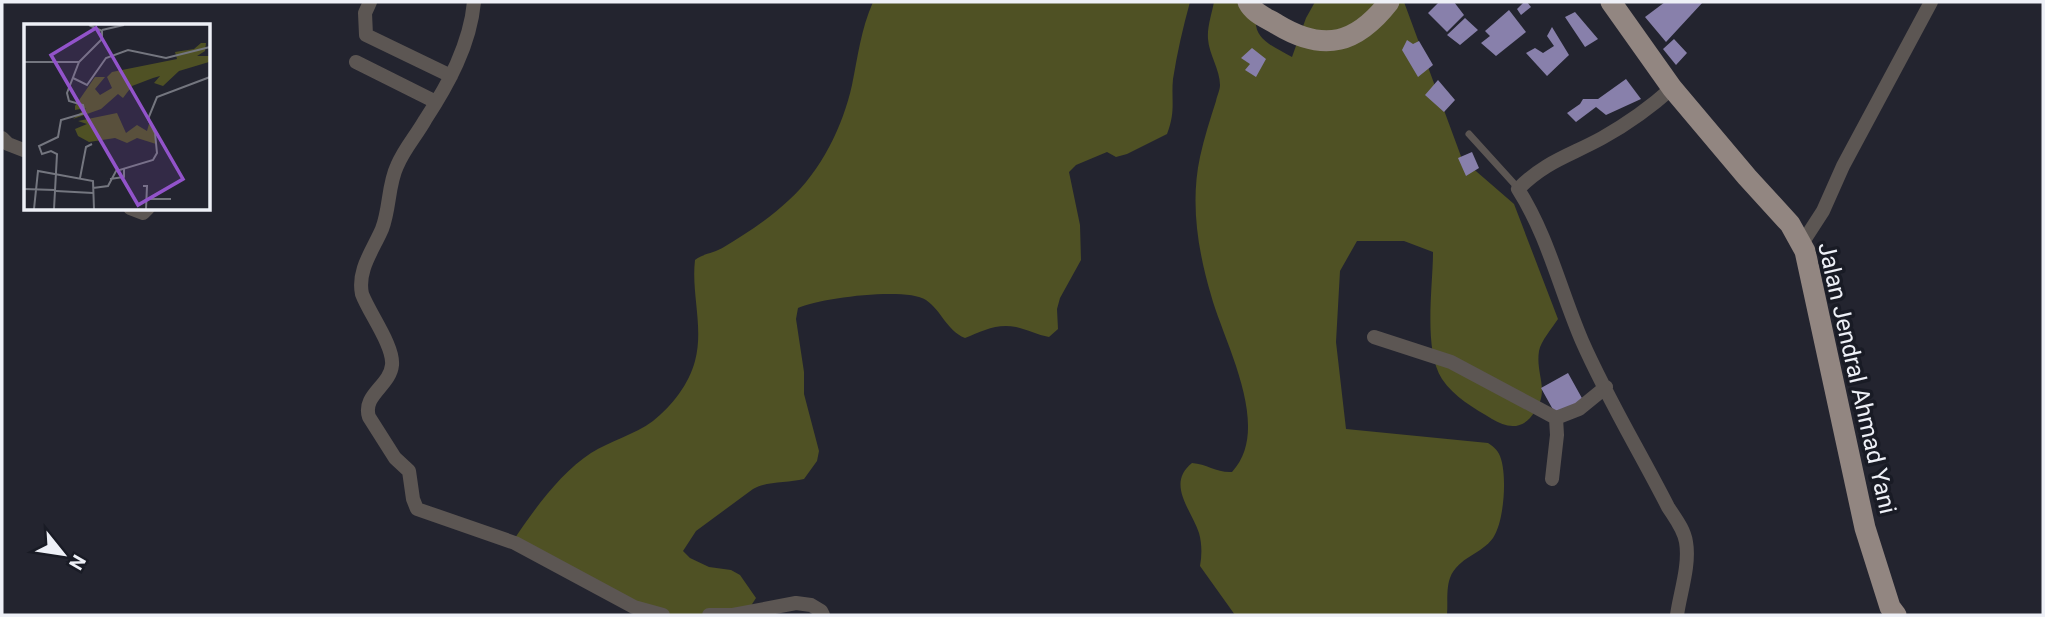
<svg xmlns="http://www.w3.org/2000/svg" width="2045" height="617" viewBox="0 0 2045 617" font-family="Roboto,sans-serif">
<rect width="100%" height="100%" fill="#23242f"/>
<path fill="#4f5124" d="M873 2H1190C1183 27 1177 53 1173 79 1171 100 1176 111 1167 134L1127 154 1116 157 1107 152 1076 165 1069 172 1080 225 1081 260 1060 298 1057 309 1058 329 1049 337C1038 335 1026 329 1016 327 997 323 982 331 965 338 946 330 942 311 926 300 906 287 820 298 798 308L796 319 804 372V394L819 451 817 461 804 479C788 483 766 481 753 489L696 531 683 551 690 558 709 567 731 570 740 575 756 598 745 615H644L513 541C533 511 560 473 591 453 610 441 634 435 653 421 672 406 689 384 695 361 704 328 691 293 695 260 704 253 715 253 724 247 747 233 770 218 789 200 821 171 843 126 852 85 858 56 861 29 873 2Z
M1214 2H1262C1245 35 1266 43 1292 57L1306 18 1315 2H1404L1462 159 1514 204 1558 319C1552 328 1541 341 1539 351 1535 377 1553 392 1530 418 1519 430 1505 427 1492 419 1474 408 1454 397 1442 379 1423 349 1433 287 1433 252L1404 241H1357L1340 271 1336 342 1346 429 1488 443C1494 447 1499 451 1501 459 1507 478 1504 522 1493 538 1482 554 1458 557 1450 578 1446 589 1448 603 1447 615H1235L1200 566C1202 555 1202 544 1199 533 1191 509 1166 484 1192 463 1207 464 1217 473 1232 472 1273 428 1224 343 1211 295 1198 251 1190 203 1200 157 1204 138 1210 120 1216 101 1217 96 1220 90 1220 85 1220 70 1209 54 1208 39 1207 27 1212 13 1214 2Z"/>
<path fill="#8880ab" d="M1439 2H1454L1464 15 1447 32 1428 13Z
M1524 2H1527L1531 7 1521 15 1517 9Z
M1665 2H1703L1666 42 1645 17Z
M1509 10 1526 32 1496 56 1481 43 1490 36 1485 31Z
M1575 12 1598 39 1585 47 1565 17Z
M1465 18 1478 30 1460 45 1447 35Z
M1552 27 1569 55 1547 76 1526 53 1535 48 1543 53 1554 46 1547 36Z
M1674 39 1687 53 1676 65 1663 49Z
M1407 40 1413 44 1419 41 1433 65 1418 77 1402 50Z
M1252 48 1266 59 1256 77 1245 70 1250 64 1241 58Z
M1626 79 1641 99 1606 115 1596 107 1576 122 1567 113 1580 104 1583 99H1598Z
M1438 80 1455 100 1444 112 1425 95Z
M1472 152 1479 168 1466 176 1458 158Z
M1568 373 1583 400 1556 415 1541 388Z"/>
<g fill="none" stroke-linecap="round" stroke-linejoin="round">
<path stroke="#5c5653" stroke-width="7" d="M1469 134 1518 188"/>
<path stroke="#5c5653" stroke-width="14" d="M370 2 365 13 366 35 451 76
M474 2C470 45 448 85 425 120 416 136 404 149 397 166 388 185 390 208 382 229 373 250 357 270 362 294 369 313 394 346 392 365 390 386 362 395 369 417L395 458 409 471 413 499 417 509 515 543 634 607 663 615
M356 62 436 102
M1672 88C1651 107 1627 124 1602 138 1569 156 1546 161 1518 189 1548 236 1560 290 1582 341 1607 398 1640 452 1668 507 1675 518 1684 529 1686 542 1690 565 1680 593 1677 615
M2 138 8 144 26 151
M130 208 143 213 148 208
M1801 245 1823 211 1843 166 1931 2
M1374 337 1451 362 1556 418 1579 409 1606 387
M1552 479 1557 435 1556 418
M709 615H733L796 603 811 605 821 611 823 615"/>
<path stroke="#928681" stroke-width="21" d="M1248 2C1254 14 1267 18 1278 25 1325 53 1357 43 1389 2
M1611 2 1672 88 1747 177 1790 224 1805 251 1865 528 1890 607 1896 615"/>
</g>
<g text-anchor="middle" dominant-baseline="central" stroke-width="7" stroke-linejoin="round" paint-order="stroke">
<g font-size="24" fill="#eef0f7" stroke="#191b25">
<text transform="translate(1857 378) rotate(77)">Jalan Jendral Ahmad Yani</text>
</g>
</g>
<g transform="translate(24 24)">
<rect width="186" height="186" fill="#23242f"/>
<path d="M177 19H182L181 27 173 32H185V38L155 47 139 62 130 59 136 52 129 54 108 62 99 74 94 70 77 85 49 95 62 84 51 86V82L71 53H81L71 65 76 71 88 64 83 53 88 48 153 35 151 28 170 25ZM93 89 102 109 113 101 123 107 125 100 131 104 132 120 113 114 103 119 91 114 65 118 54 112 51 105 63 100 54 97Z" fill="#4f5124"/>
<path fill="none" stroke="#74767f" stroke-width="2" d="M78 6 100 1M0 38H55M49 54 63 61 82 34 104 26 142 34 186 23M56 154 62 123 68 120M86 155 100 153V145M119 162H123L122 185M69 164 84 162 92 147 129 136 133 129 131 109 124 95 133 73 186 53M0 165 31 166M32 167 69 169M124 175H147M10 185 14 147 69 157 70 185M30 185 33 130 27 127 18 130 15 122 34 113 37 96 61 89 59 81 45 77 43 69 55 38 78 15V7L65 1"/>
<path fill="#9253ca" fill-opacity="0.15" stroke="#9253ca" stroke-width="3.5" d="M72 4 159 155 114 181 27 31Z"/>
<rect width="186" height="186" fill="none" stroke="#eef0f7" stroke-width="3.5"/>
</g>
<rect width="2045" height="617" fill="none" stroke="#eef0f7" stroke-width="7"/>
<g transform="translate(63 554) rotate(120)" stroke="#191b25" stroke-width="5" paint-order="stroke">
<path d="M0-5L12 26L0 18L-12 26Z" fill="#eef0f7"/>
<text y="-10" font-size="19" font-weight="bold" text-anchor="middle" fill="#eef0f7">N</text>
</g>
</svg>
